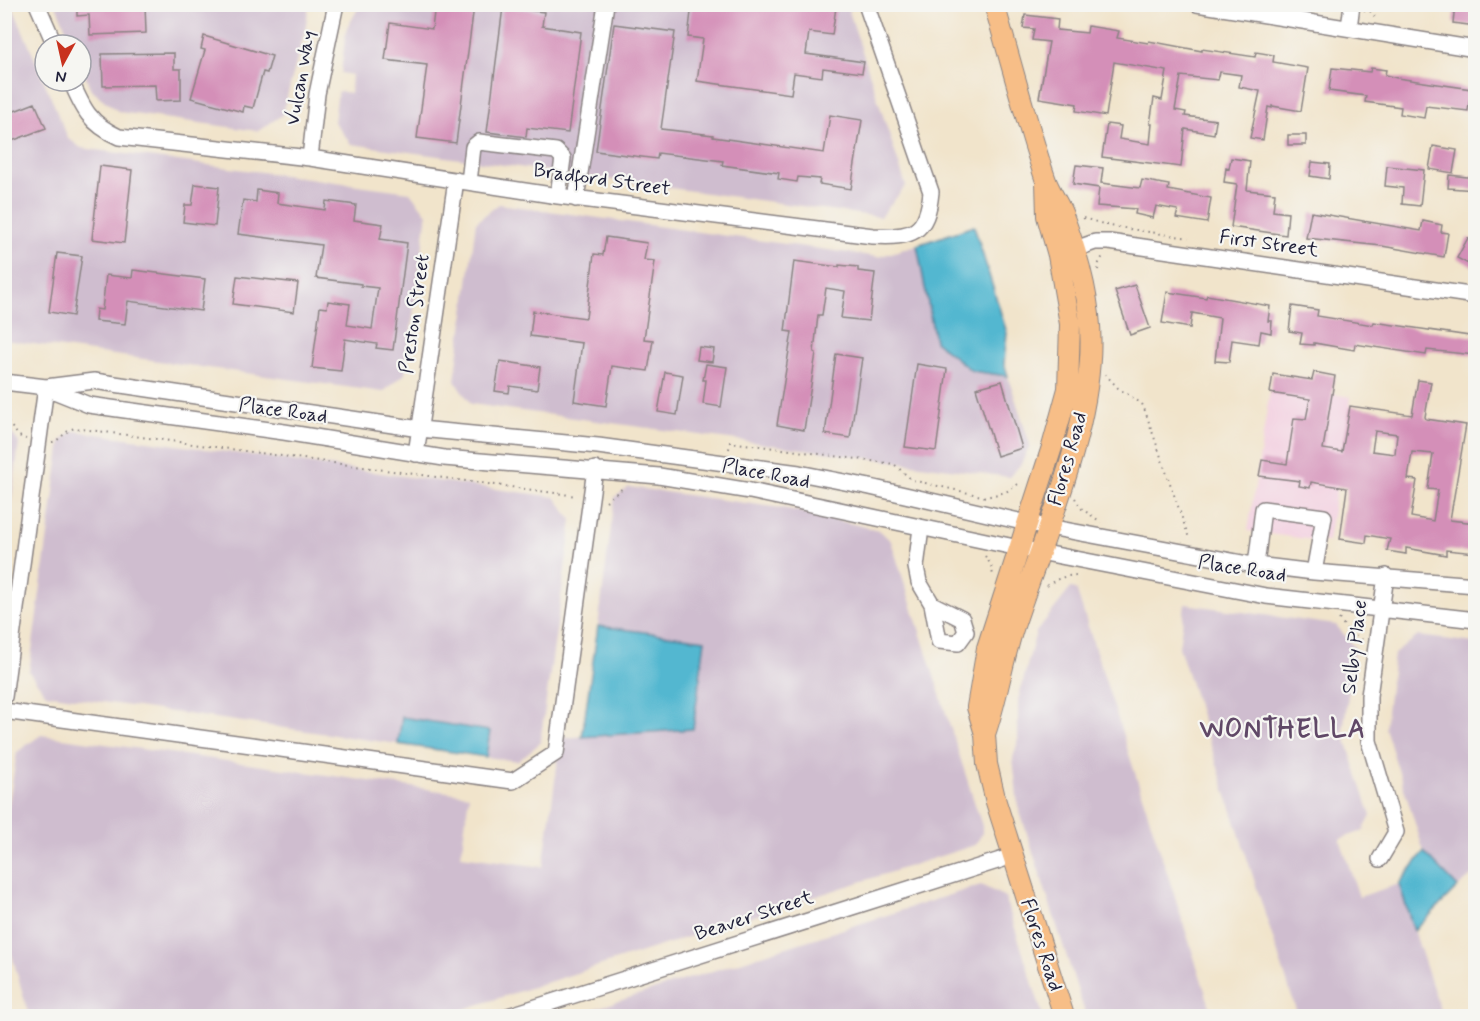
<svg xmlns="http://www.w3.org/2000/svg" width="1480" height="1021" viewBox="0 0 1480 1021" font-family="Mynerve,sans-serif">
<rect width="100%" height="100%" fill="#f6f6f2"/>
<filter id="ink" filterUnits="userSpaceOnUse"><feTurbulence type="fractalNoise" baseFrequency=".0167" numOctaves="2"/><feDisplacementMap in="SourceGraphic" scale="12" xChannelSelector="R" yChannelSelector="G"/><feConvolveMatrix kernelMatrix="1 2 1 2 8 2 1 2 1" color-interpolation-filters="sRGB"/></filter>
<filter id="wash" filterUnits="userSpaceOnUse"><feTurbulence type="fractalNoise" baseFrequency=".008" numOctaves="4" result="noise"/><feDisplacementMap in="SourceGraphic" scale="24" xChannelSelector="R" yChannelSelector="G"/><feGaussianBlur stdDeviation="1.35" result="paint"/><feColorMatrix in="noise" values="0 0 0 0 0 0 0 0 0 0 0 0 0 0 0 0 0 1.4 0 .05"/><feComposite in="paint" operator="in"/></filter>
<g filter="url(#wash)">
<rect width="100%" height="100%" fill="#f1e4cb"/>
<path fill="#f3cfe0" d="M1271 384 1351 397 1328 542 1248 531Z"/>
<path fill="#cfbdcf" d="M5 5H12L68 138 81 148 410 192 427 214 405 374 383 392 5 340Z
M56 5H309L305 30 282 115 258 131 119 112 91 90 81 65V45H73Z
M360 5H847L906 186 880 217 351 144 334 122 338 91 350 93 352 75 341 73 346 30Z
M499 204 878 257 917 245 935 341 972 371 1008 376 1030 445 1021 464 1009 477 471 404 455 381 476 222Z
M5 424 19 443 5 551Z
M74 431 555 497 572 520 540 743 518 761 486 757 489 731 402 717 398 744 46 694 29 672 61 441Z
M629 487 788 509 879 530 891 541 982 826V834L975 845 443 1016H29L11 952 5 883 6 822 17 752 41 735 469 795 461 856 543 867 561 738 693 729 705 640 598 626 615 497Z
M1071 588 1076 589 1213 1016H1086L1018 806 1013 758 1018 741V700L1036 632Z
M1185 604 1336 625 1355 648 1343 731 1371 816 1363 831 1340 839 1359 897 1399 884 1442 1016H1298L1179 647Z
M1418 636 1475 643V873L1458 887 1424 852 1385 728 1394 654Z
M981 885 1005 897 1043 1016H572Z"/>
<path fill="#52b7d0" stroke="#3a6c86" stroke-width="1.5" d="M974 226 1007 333 1004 363 1008 376 972 371 935 341 917 245Z
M598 626 705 640 693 729 582 737Z
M402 717 490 731 486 757 398 744Z
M1424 852 1458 887 1414 931 1399 884Z"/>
<g id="blocks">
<path fill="#d48fb8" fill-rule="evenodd" d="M77 4H145L146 33 90 35 89 15 77 16Z
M435 4 474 6 456 143 417 138 427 65 385 60 390 23 432 29Z
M692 4H820L836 7 832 35 809 32 806 54 864 62 862 73 823 68 822 77 794 73 791 94 697 81 703 39 688 37Z
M1455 4H1476V26L1453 23Z
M503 7 544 12 542 26 581 32 568 133 527 128 526 137 487 132Z
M1025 15 1058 19 1057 30 1087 33 1088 26 1119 31 1117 38 1148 43 1149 41 1202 51V49L1255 57 1256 52 1274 55 1273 62 1308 68 1301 111 1272 106V108L1268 107 1263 140 1250 138 1260 91 1239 87 1241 75 1220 72 1218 80 1181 76 1175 110 1186 112 1185 116 1216 120 1214 134 1185 129 1181 167 1102 157 1107 124 1121 126 1119 139 1150 144 1152 124H1150L1154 98 1162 100 1167 71 1114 62 1106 116 1076 111 1077 104 1039 98 1049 42 1032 40 1034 29 1023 28Z
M614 24 675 32 661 129 713 135V137L824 153 830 115 862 120 851 189 819 184 820 179 798 177 797 182 778 179 779 173 722 165 723 161 658 153 657 159 596 151Z
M204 36 272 56 267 73 263 72 253 108 244 106 243 112 191 98 205 50 201 49Z
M174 53V69H181V100L156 101 155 85 103 86 102 54Z
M1332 68 1370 72 1371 68 1386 70 1385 75 1397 78 1471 89 1468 111 1426 106 1424 118 1400 114 1401 107 1365 102 1366 96 1329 91Z
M35 103 46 128 4 144V115Z
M1288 135H1306V145H1288Z
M1433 146 1457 150 1453 173 1429 169Z
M1231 158 1250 161 1247 190 1275 193 1273 211 1288 213 1286 235 1231 227 1237 184 1224 182 1226 168 1229 169Z
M1312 162 1330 164 1329 179 1310 176Z
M1076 165 1103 168 1101 183 1140 188 1142 180 1169 185 1168 190 1211 198 1207 223 1176 218 1178 210 1156 206 1153 218 1135 214 1136 209 1097 206 1099 188 1073 184Z
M100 166 132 170 124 243 92 239Z
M1387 166 1424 170 1420 206 1402 204 1403 188 1385 186Z
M1449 175 1476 178V190L1448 188Z
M195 184 219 187 215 226 183 222 185 205H192Z
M257 190 278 193 277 203 325 210 326 201 356 205 354 220 383 224 380 239 407 243 393 350 376 348 377 344 345 339 341 371 312 368 320 307 327 308 328 301 350 304 347 325 372 329 378 288 361 286V284L316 278 321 245 238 234 243 200 256 202Z
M1311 212 1421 231 1423 221 1442 225 1441 232 1448 233 1444 257 1382 246 1306 238Z
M606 237 647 243 644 260 655 261 644 339 653 340 648 371 612 366 606 406 574 401 582 343 530 336 533 311 586 318 594 254 603 255Z
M1468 238 1476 242V268L1457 258Z
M57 253 82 256 73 316 49 312Z
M794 261 839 267V265L858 267V271L875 273 869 321 841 318 845 291 826 288 822 315H818L814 352 816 353 804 430 777 425 792 332 785 331Z
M133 270 205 279 201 311 128 301 125 324 95 321 96 309 102 310 106 275 132 278Z
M237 276 298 283 294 312 233 304Z
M1135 285 1150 328 1130 335 1115 291Z
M1167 292 1206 298 1207 295 1270 306 1268 321H1272L1271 333 1261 331 1259 344 1232 340 1229 362 1215 361 1220 318 1192 313 1190 328 1162 323Z
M1292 306 1318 310 1317 316 1373 325 1374 322 1476 337 1475 355 1427 350 1426 355 1355 344 1354 350 1314 343V345L1300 344 1302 333 1289 331Z
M699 347 714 349 712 362 697 360Z
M836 354 862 358 850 438 825 434Z
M500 361 540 367 537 390 510 386 509 393 495 391Z
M706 364 727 367 721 407 703 404 706 380H703Z
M917 364 947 369 936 451 905 447Z
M665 372 683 375 677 415 658 412Z
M1314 372 1335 376 1323 449 1342 452 1350 406 1412 415 1418 380 1431 382 1425 417 1426 419 1466 425 1450 520 1476 523V553L1446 550V555L1406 548V554L1387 551 1390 539 1367 535 1366 543 1340 539 1347 488 1311 482 1310 488 1299 486 1300 481 1259 476 1262 460 1287 464 1294 418 1306 419 1310 399 1270 393 1273 374 1312 380ZM1375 431 1397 434 1395 454 1372 451ZM1412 452 1433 454 1428 489 1438 490 1433 521 1411 517 1417 480 1408 479Z
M1002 381 1022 448 997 456 976 388Z"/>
</g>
</g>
<g filter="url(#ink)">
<use href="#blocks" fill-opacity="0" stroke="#8a8383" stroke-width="1.5"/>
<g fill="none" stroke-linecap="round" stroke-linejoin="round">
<g stroke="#8a8383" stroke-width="18">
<path id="minor" d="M37 4 55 45
M1197 4 1476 49
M1349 28 1352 4
M71 81C83 109 90 124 119 137L310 158 558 196 873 236C912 238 927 234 931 192L866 4
M310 158 317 94 336 4
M469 182 473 147 479 142 556 151 563 158 558 196
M576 199 606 4
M1064 253 1095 242H1109L1476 296
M4 382 46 387 94 381 420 429 598 446 799 473 870 487 1027 523 1248 564 1314 572 1476 585
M49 389 89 405 284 432 444 458 659 476 750 491 1019 548 1266 596 1476 620
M416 454 456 180
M921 528 916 567 919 582 932 604 939 641 958 643 966 632 962 619 932 604
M1256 565 1263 509 1324 517 1314 572
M4 697 46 387
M4 711 513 781 556 753 595 469
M1380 859 1396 832 1369 741V696L1386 576
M508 1016 1013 856"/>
</g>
<g stroke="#8a8383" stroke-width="22">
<path id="major" d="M1046 181 1047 216 1058 255 1070 324 1068 389 1052 447 987 648 977 707 985 734 987 764 996 802 1064 1016
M985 734C997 700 1002 664 1013 629 1043 536 1101 413 1089 315 1085 281 1075 247 1063 215 1058 202 1049 191 1045 178 1026 121 1011 62 994 4"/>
</g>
<path stroke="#8a8383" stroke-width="2" stroke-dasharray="1.5 4.5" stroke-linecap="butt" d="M1364 10 1370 11 1376 18
M1370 11 1371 4
M1083 218 1110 226 1189 238
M1098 270 1099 263 1103 256
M1105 374 1118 388 1142 404 1144 408 1189 538
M4 418 19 436 26 439
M52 442C60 441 65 430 75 428L577 496
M729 449 730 442 894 464 912 480 986 497 1006 492 1018 484 1022 485
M1075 498 1082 509 1101 522
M606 501 623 488
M985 556 991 565 993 575
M1047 586C1057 578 1067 575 1080 575
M1339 619 1350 633 1364 640"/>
<use href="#minor" stroke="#fff" stroke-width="15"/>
<use href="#major" stroke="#f7be87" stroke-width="20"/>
</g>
</g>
<g text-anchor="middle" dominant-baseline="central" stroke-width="4.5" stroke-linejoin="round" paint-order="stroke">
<g font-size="20" fill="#22223b" stroke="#f6f6f2">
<text transform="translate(301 78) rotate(-80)">Vulcan Way</text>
<text transform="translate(602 180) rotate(8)">Bradford Street</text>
<text transform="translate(1269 244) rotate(8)">First Street</text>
<text transform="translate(415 314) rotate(-82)">Preston Street</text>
<text transform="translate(283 411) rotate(8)">Place Road</text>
<text transform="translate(1068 459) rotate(-74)">Flores Road</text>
<text transform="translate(766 474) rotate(11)">Place Road</text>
<text transform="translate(1242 569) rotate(9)">Place Road</text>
<text transform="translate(1355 647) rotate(-83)">Selby Place</text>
<text transform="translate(754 916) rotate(-18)">Beaver Street</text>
<text transform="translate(1041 945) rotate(72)">Flores Road</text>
</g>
<g font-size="26" font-weight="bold" letter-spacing="1.5" fill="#604867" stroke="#f6f6f2">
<text x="1283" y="730">WONTHELLA</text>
</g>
</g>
<rect width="1480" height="1021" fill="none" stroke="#f6f6f2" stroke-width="24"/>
<g transform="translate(63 63) rotate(188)"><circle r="28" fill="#f6f6f2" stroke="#a1a1a9" stroke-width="1.5"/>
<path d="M0-4.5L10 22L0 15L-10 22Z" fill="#c8321e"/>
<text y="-9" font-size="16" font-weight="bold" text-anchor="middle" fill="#22223b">N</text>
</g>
</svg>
